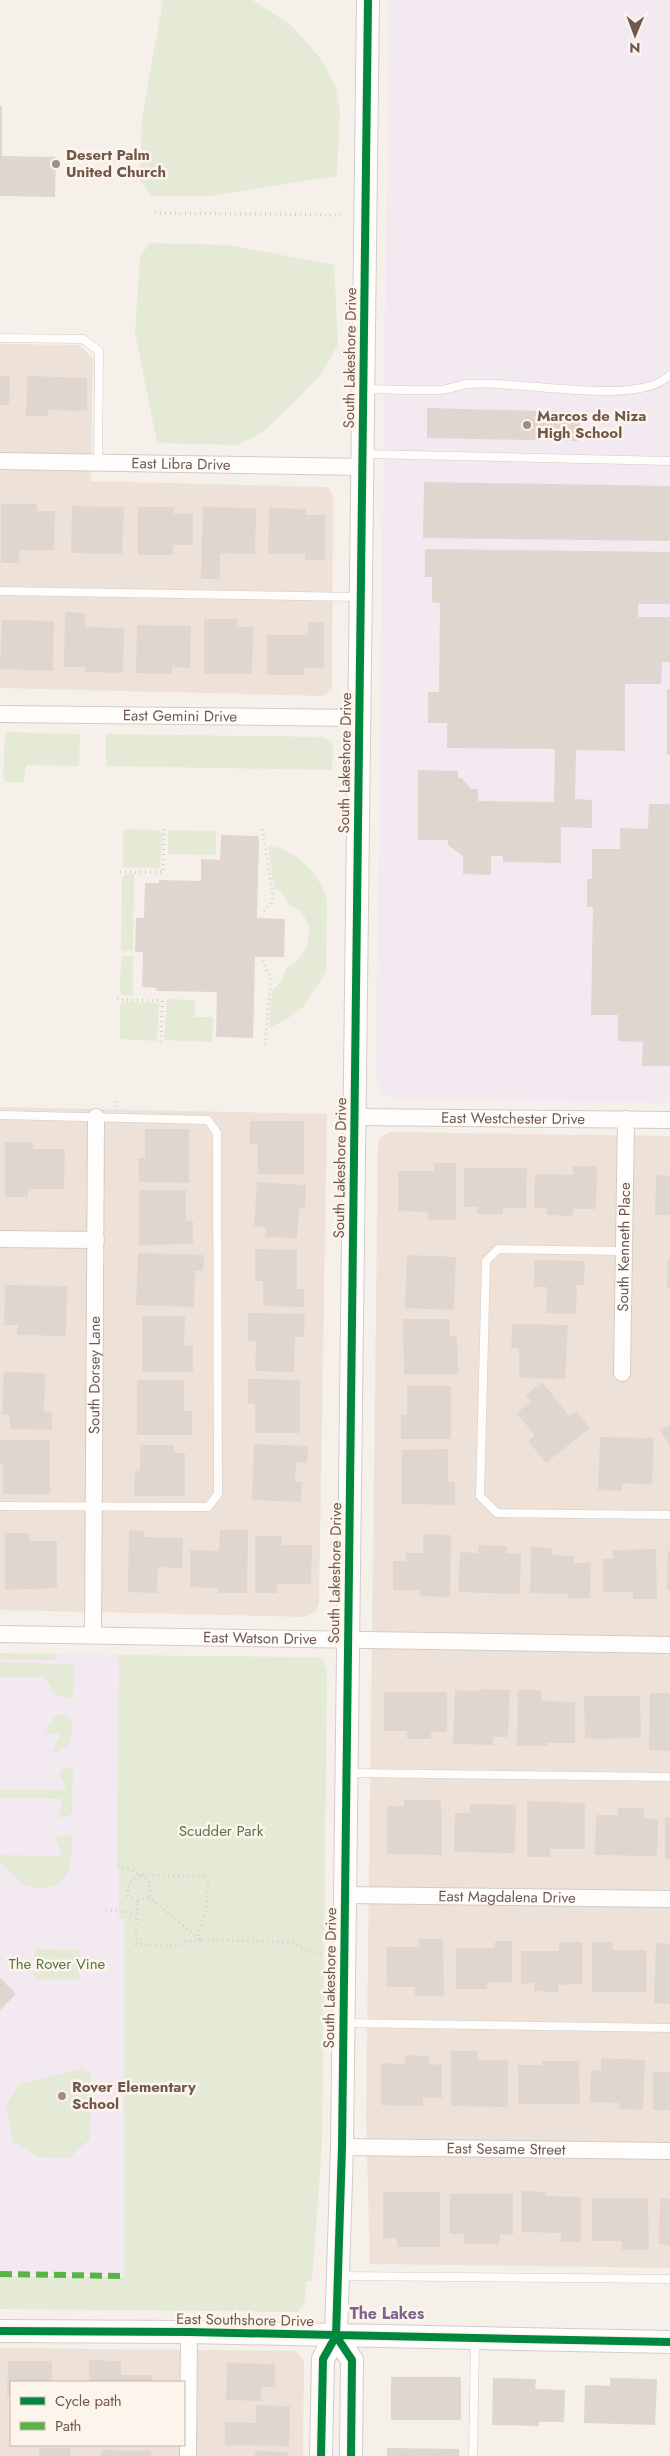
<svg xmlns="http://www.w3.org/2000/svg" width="670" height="2456" viewBox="0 0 670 2456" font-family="Jost,sans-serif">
<rect width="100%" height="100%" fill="#f6f0ea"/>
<path fill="#eee2d8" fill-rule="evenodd" d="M0 344 79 345 93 358 91 481 328 487 333 495 332 689 323 696 0 688Z
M0 1107 327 1114 319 1604 316 1610 306 1617 0 1610Z
M391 1132 670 1136V2268L370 2264 366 2117 378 1144 381 1136Z
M0 2348 296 2351 304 2361 303 2456H0ZM11 2382H184V2445H11Z"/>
<path fill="#f2e9f1" d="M389 0H670V1103L394 1099 381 1093 376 1081Z
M0 1653 120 1655 117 1866 119 1875V1918H124V2275L0 2273Z"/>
<path fill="#e4ead6" d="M163 0H252L292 26 320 58 335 85 340 110 337 176 210 196H152L140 181 142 118Z
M150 243 229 245 334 265 338 344 322 373 298 398 263 432 237 445 157 443 135 333 140 256Z
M5 732 80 734 79 766 26 765 24 782H6L3 779Z
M106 734 324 737 333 745 332 770 106 766Z
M126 829 158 830 162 833 160 868 123 867V832Z
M168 830 216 831V855L168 854Z
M268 846C295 848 322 875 327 902L326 972 302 1008 290 1017 269 1028 272 991 282 980 286 968C305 960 316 934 304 916 300 910 294 908 289 904 286 901 286 897 283 894 281 891 277 890 274 887Z
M126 874H134L133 951H124L121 948 122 877Z
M123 956H133V996L123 995 120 992 121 959Z
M167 999 195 1000V1017H213L212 1042 164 1040Z
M123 1001 159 1003 157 1041 120 1039V1004Z
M0 1653 57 1654 56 1660 0 1659Z
M117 1655 315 1657 323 1659 327 1672 322 2143 312 2281H307L304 2304 298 2312 0 2309V2276L124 2277V1919L119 1918V1875L117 1866 119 1660H117Z
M0 1662 74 1665 73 1699 55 1695 45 1677H0Z
M56 1715H64L71 1719 73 1733 69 1745 55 1753 52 1751 61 1734 44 1733Z
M69 1767H73L72 1813 67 1817 59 1818 62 1799 0 1798V1790H67L59 1774 62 1769Z
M66 1835 73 1837C71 1848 72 1859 69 1869 63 1888 38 1893 22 1883 14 1878 7 1868 0 1861V1855L63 1856 54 1837Z
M35 1949 80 1950 79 1980 34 1979Z
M83 2068 91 2074 90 2139 69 2158 39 2157 13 2142 6 2105 19 2084Z"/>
<path fill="#dfd6d0" d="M0 106H2V156L56 157 55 197 0 196Z
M0 376H10L9 405H0Z
M27 376 87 378V411L48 410V416H26Z
M427 408 580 412V441L427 438Z
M424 482 670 486V541L423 538Z
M1 504H37V511H55L54 550H19V563H1Z
M72 506 124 507 122 554 71 553Z
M138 507H174V514H193V545H173V555H138Z
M203 507 256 508 255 554 220 553V579H201Z
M269 508 306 509 305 515H325V560H305V554H268Z
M425 549 670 552V604H638V617H670V662H662L661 684H625V751L576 750 575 799 592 800V828L561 827V863L503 862V856H491V875L463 874V856L448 845V840H418V770L458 771V778H462L471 789H478V801L554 802 555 749 447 748V723H428V692H439L440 603 432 602V577H425Z
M65 612 85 613V627L124 628 123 673 85 672V667H64Z
M204 619H237V627H253L252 674H204Z
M2 620 54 621 53 671 0 669Z
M308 622H324V668H304V675H267V635H308Z
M137 625 191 626 190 668 172 667V674L136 673Z
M667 689H670V755H667Z
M649 804H670V1066H642L643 1042 618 1041V1015H591L593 907H587V879H592V849H620V828L648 829Z
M221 835 259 836 257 918 285 919 284 957H255L253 1038 216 1037 217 992 157 991 156 988 142 987 143 952H135L136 918H144L145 883H159V880L201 881V859L220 860Z
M250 1121H304V1174H258V1144H250Z
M145 1129H189V1183L139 1182 138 1158H145Z
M5 1142H33V1149H65L64 1189H28V1197H5Z
M434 1163H456V1220H428V1212L398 1211V1171H434Z
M573 1166H597L596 1209H573V1216L547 1215V1208H534L535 1174 573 1175Z
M464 1168H527L526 1208H503V1214H477V1207H464Z
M656 1175 670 1176V1215H655Z
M257 1182 306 1185 305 1208H299L297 1238 265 1237 266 1227 254 1226Z
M139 1190H186V1221H193V1244L139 1245Z
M255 1249 297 1250V1289H304V1307L263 1306V1281H255Z
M138 1253 204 1255 203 1271H195L194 1307 136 1305Z
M407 1255 456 1257 454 1310 405 1308Z
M668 1259H670V1288H667Z
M534 1260 585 1261 584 1285H577L576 1314 546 1313 547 1287H534Z
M5 1285 67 1286 66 1336 17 1335 18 1325H4Z
M248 1313 305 1314 304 1337H295L294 1372 255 1371 256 1342 248 1341Z
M142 1316H185L184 1346H193V1372H142Z
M403 1319H450V1336H457L458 1374H404Z
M512 1324 568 1325 565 1379 519 1378V1348H511Z
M4 1372 45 1373 44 1412H52V1430L10 1429V1415L2 1414Z
M248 1379 300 1380V1433H255V1403L248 1404Z
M137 1380H184V1411H192V1435H137Z
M542 1382 569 1416 576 1411 590 1428 546 1463 528 1441 535 1436 517 1413 531 1401 526 1395Z
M407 1386H451V1439H401V1415H407Z
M670 1425V1446L660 1430Z
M600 1437 654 1438 652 1485 622 1483V1491L598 1490Z
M0 1440H50V1494H3V1464H0Z
M254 1444 308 1446 307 1463 296 1462 295 1482H302L301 1502 252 1500Z
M140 1445H174V1453H185V1496H134L135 1471H140Z
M448 1449V1482H455V1505L402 1504V1450Z
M129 1530 145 1531 144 1537 183 1538 182 1568 158 1567 157 1593 128 1592Z
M220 1530H248L247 1593H217L218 1588 190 1587V1550L219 1551Z
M5 1533H29V1541H57V1588L5 1590Z
M423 1534 451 1535 450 1597 420 1596V1590H393V1561H406V1553H423Z
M255 1536H282V1545H312L311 1584H277V1593H255Z
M479 1545 507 1546V1553L521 1554 520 1594 458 1592 460 1552 478 1553Z
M531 1547 552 1548V1555L574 1556V1563H591L590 1598H567L568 1594 530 1593Z
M656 1549 657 1599H633V1592H603V1559H613V1550Z
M668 1551H670V1590H667Z
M479 1689 510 1690 508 1737H493V1745L453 1744 455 1690 479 1691Z
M518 1690H541L542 1701 575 1702V1743H547V1746H517Z
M384 1692H447V1732H431V1739H407V1731H384Z
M650 1693H670V1751L649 1750Z
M584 1696H640L641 1738 585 1739Z
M404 1800H441L442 1855 387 1854V1806H404Z
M527 1801 585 1803V1849H550V1857H527Z
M470 1804 516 1805 515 1853 454 1852 455 1813H470Z
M618 1808H644V1818L658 1819 657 1856 595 1855 596 1815H618Z
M665 1817H670V1859H665Z
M419 1939H443L444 1996H415V1987H387L386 1947H419Z
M495 1941H512V1982H487V1989H456V1948H495Z
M559 1942H582V1984L558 1985V1992L534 1991V1983L521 1984V1951H559Z
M592 1942H613V1950H646V1992H592Z
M656 1943 670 1944V2004L654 2003Z
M0 1978 16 1994 0 2010Z
M451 2051H478L477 2060H508V2107L451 2106Z
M405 2055 429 2056V2064L442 2065V2098H423V2106L381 2105V2063L405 2064Z
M601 2058 645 2060 643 2110 619 2109 620 2103 590 2102 591 2070 601 2071Z
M542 2061H579L580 2104H518V2065H542Z
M653 2072H670V2110H653Z
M522 2191 545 2192V2196L581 2197V2242H561V2233L522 2232Z
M383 2192H440V2247H397V2238H383Z
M450 2194H513V2235L500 2234 499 2244H464V2234H450Z
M592 2198H648L649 2250H622V2241H592Z
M660 2198 670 2199V2245L659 2244Z
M89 2360 121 2361V2375H153L152 2382H89Z
M8 2361H52V2382H11V2397H7Z
M227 2363 275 2364V2387H261V2401L226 2400Z
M391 2377H461V2420H391Z
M493 2378 536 2379 535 2389 565 2390 564 2422H539V2426L492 2425Z
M610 2378 657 2379 655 2425 584 2423 585 2385 610 2386Z
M256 2405 290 2406 289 2446 225 2445V2422L256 2423Z
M39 2448H70V2456H39Z
M387 2448 459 2449V2456H387Z
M102 2450 151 2451V2456H102Z
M255 2451 288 2452V2456H255Z"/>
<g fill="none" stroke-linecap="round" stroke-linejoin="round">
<g stroke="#d3ccc6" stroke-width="9">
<path id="lane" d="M0 338 83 339 99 351 98 463
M366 389C390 389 415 391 439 390 449 390 458 385 468 384 515 379 636 408 670 375
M364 454 670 461
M0 591 359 597
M0 1115 208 1120 217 1133 218 1494 208 1507 0 1506
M624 1251 498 1249 486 1261 480 1496 497 1513 670 1515
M350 1773 670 1777
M345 2023 670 2028
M340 2276 670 2279
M473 2456 475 2341"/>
</g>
<g stroke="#d3ccc6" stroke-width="18">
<g id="street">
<path id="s1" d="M0 461 362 467"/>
<path id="s2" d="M0 714 359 718"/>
<path id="s3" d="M354 1117 670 1120"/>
<path d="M0 1239 96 1240"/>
<path id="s4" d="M622 1373 626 1119"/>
<path id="s5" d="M0 1634 670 1645"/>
<path id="s6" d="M93 1635 96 1117"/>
<path id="s7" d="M345 1895 670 1899"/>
<path id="s8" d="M342 2147 670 2151"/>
<path d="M188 2456 189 2332"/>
</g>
</g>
<g stroke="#d4cdc7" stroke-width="24">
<path id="secondary" d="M0 2331 189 2332 670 2342
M336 2336 352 2360 351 2456
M321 2456 323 2359 336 2336 342 2147 368 0"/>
</g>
<path stroke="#d7cfcb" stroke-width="3" stroke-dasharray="1 4" stroke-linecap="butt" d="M155 213 342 215
M262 829 273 895 272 902 263 912
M120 872H163L164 827
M262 961 271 978 265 1045
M117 999 162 1001 161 1043
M115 1107V1100
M118 1866 132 1870 149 1880 150 1898 200 1940 291 1942 312 1953H323
M137 1901 128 1896C127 1885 129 1880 140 1875L208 1876C208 1897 207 1913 198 1931L200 1940 187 1941 176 1946 136 1944 137 1901 150 1898
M106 1910 137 1913"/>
<use href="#lane" stroke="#fefdfc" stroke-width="8"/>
<use href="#street" stroke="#fefdfc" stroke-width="16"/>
<use href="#secondary" stroke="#fefdfc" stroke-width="22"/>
<path stroke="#59b447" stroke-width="6" stroke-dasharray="12 6" stroke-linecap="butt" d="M0 2274 125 2276"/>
<g stroke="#fdf5ec" stroke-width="11">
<path id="cycleway" d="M0 2331 189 2332 670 2342
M336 2336 352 2360 351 2456
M321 2456 323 2359 336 2336 342 2147 368 0"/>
</g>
<use href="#cycleway" stroke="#00873e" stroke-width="8"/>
</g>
<g fill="#a08d84" stroke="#fdf5ec" stroke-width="2">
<circle cx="56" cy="164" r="5"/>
<circle cx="527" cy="425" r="5"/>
<circle cx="62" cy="2096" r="5"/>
</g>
<g text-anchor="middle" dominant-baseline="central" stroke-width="5" stroke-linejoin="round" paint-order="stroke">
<g font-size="15" font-weight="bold" fill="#71584d" stroke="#fdf5ec" text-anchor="start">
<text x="66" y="155">Desert Palm<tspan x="66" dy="17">United Church</tspan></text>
<text x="537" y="416">Marcos de Niza<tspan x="537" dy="17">High School</tspan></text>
<text x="72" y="2087">Rover Elementary<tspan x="72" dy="17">School</tspan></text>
</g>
<g font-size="15" fill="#71584d" stroke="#fdf5ec">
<text transform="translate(350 358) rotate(-89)">South Lakeshore Drive</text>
<text stroke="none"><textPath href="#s1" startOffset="181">East Libra Drive</textPath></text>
<text stroke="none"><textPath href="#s2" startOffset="180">East Gemini Drive</textPath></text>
<text transform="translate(345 763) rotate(-89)">South Lakeshore Drive</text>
<text stroke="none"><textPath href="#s3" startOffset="159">East Westchester Drive</textPath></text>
<text transform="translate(340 1168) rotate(-89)">South Lakeshore Drive</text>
<text stroke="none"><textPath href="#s4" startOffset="126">South Kenneth Place</textPath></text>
<text stroke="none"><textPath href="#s6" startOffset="260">South Dorsey Lane</textPath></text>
<text transform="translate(335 1573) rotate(-89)">South Lakeshore Drive</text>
<text stroke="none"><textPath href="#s5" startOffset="260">East Watson Drive</textPath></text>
<text stroke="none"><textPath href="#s7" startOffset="162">East Magdalena Drive</textPath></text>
<text transform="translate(330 1978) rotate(-89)">South Lakeshore Drive</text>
<text stroke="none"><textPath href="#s8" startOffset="164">East Sesame Street</textPath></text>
<text transform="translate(245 2320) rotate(1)">East Southshore Drive</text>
</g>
<g font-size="15" fill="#577646" stroke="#fdf5ec">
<text x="221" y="1831">Scudder Park</text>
<text x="57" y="1964">The Rover Vine</text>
</g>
<g font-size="16" font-weight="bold" fill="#7d658d" stroke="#fdf5ec">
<text x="387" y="2313">The Lakes</text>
</g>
</g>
<rect x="10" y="2381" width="175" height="65" fill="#fdf5ec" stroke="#c5b6ac"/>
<rect x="20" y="2397" width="25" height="8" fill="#00873e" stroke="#c5b6ac"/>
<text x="55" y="2406" font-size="15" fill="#71584d">Cycle path</text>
<rect x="20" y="2422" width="25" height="8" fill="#59b447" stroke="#c5b6ac"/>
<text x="55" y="2431" font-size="15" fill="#71584d">Path</text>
<g transform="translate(635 35) rotate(181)" stroke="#fdf5ec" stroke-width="4" paint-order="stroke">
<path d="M0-4L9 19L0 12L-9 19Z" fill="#71584d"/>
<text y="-8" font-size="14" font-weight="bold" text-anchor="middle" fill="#71584d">N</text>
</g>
</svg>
